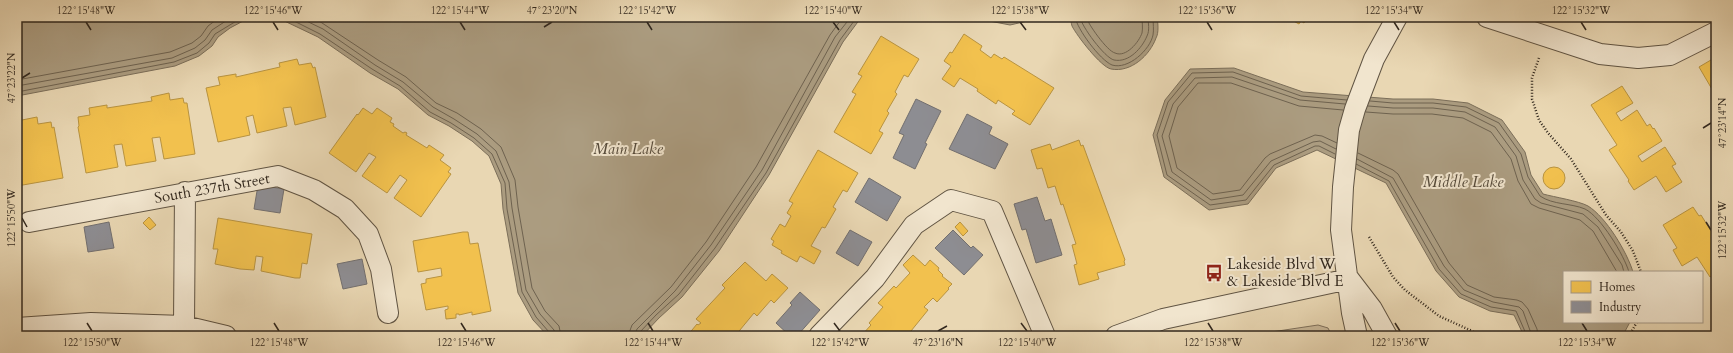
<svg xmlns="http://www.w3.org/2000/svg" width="1733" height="353" viewBox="0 0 1733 353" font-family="Cardo,serif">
<rect width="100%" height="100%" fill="#e9d7b3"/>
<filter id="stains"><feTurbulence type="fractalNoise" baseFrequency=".005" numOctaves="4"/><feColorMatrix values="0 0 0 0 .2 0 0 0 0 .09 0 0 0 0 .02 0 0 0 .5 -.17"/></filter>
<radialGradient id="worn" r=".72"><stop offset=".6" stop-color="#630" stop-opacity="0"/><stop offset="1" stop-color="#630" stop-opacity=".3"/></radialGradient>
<path fill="#cab99a" stroke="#7e705c" d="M1318 325 1328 328 1332 336H1258V334Z"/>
<path fill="#ab9c80" stroke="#7b6e59" d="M17 17H258L245 20 230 28 218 37 212 46 199 56 175 66 17 96Z
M276 17H864L860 19 843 42 769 175 719 251 682 297 659 318 642 336H548L533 320 518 293 503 209 501 184 489 156 472 141 449 126 428 115 398 89 370 73 318 37Z
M976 17H1034L1032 20 1010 25 984 20Z
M1071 17H1157C1158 23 1159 33 1156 38 1150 55 1131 73 1111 69 1101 67 1077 36 1072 26 1071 23 1071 20 1071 17Z
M1234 68 1303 92 1393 99H1433L1468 103 1502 120 1525 152 1531 175 1543 194C1554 197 1579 201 1588 206 1606 217 1627 252 1633 272H1564V322H1630L1623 335 1524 336 1514 315 1490 311 1459 297 1436 271 1386 183 1317 150 1276 168 1248 204 1209 210 1164 177 1153 135 1165 100 1190 69Z"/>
<path fill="#f2c14e" stroke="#b89340" d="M1286 17H1308L1304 23 1301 21 1299 24Z
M964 34 982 46 980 50 991 58 994 54 1002 59 1004 57 1054 88 1030 125 1012 114 1015 111 998 100 996 104 977 91 978 89 960 78 954 87 942 79 951 66 944 61 950 52 952 53Z
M881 36 919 59 908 77 904 75 895 92 897 94 887 111 889 113 879 131 883 133 871 154 834 132 856 94 852 92 862 76 858 74Z
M1716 57V96L1699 67Z
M297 59 299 65 311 63 313 68 315 67 326 117 295 125 291 107 283 108 287 126 257 133 253 115 246 117 250 135 218 142 206 88 220 85 218 77 236 74V77L280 67 279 63Z
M1622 86 1633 103 1616 113 1621 121 1637 110 1647 126 1650 124 1653 129 1654 128 1662 141 1638 156 1642 162 1665 147 1676 164 1672 166 1682 182 1666 192 1656 176 1634 190 1628 181 1629 180 1609 150 1617 145 1591 105Z
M169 93 170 100 183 98 184 103H187L195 154 164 159 160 137 152 138 156 161 126 166 122 144 114 145 118 167 86 173 78 127 79 126 78 117 90 115 89 108 107 105V108L152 101 151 97Z
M363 108 372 114 377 108 392 118 390 122 394 124 393 126 403 133 405 132 407 133 406 135 419 143 427 148 429 145 444 155 440 160 451 168 448 172 451 174 421 217 394 198 407 180 400 175 387 193 362 176 376 157 369 153 356 172 329 153 357 114 358 115Z
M37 117 38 124 51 122 52 128 54 127 63 178 17 186V121Z
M1079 140 1081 146 1083 145 1125 260 1124 261 1125 265 1097 273 1099 279 1079 285 1074 265 1077 264 1072 245 1076 244 1063 204 1061 205 1055 186 1048 188 1042 168 1037 169 1031 150 1050 144 1052 150Z
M818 150 858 173 847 192 843 190 833 207 836 209 825 228 822 227 811 246 821 251 814 264 800 256 797 262 781 253 782 251 772 245 774 241 771 239 780 224 785 227 791 216 787 213 793 203 789 201Z
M1543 178a11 11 0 1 1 22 0a11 11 0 1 1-22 0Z
M1693 207 1699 216 1701 215 1716 239V273L1710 277 1697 257 1682 266 1673 250 1677 248 1663 225Z
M149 217 156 225 150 230 143 223Z
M218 218 312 234 307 264 302 263 300 278H295L261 271 263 257 256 256 254 270 240 269 215 264 218 249H213Z
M960 222 968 231 963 236 955 227Z
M463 232H468L470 244 478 243 491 311 472 315V312L459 315V314H456V318L446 319 445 310 448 309V306L426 310 421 284 426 283V279L442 276 441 268 418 272 413 241Z
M913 255 925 266 930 260 939 268 938 270 943 275 942 276 952 284 948 288 949 289 937 302 933 298 924 307 928 310 911 331 916 335 915 336H861L871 325 869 323 883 307 878 303 894 286 896 288 910 273 903 265Z
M745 262 766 281 772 274 788 288 774 303 771 300 757 316 754 313 735 336H687L697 324 698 325 701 323 696 319 725 288 722 285Z"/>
<path fill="#8d8d92" stroke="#726f6f" d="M916 99 941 111 925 143 927 144 915 169 893 158 904 135 899 133Z
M967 114 992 127 989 134 1008 144 995 169 949 149Z
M869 178 901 197 887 221 855 202Z
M258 185 284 189 280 213 254 209Z
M1037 197 1045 221 1051 219 1062 255 1036 263 1026 229 1022 230 1014 204Z
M109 222 114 248 88 252 84 227Z
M17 223 20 244H17Z
M850 230 872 242 858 266 836 253Z
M953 230 971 248 973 246 983 255 964 275 935 248Z
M362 259 367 284 343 289 337 264Z
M800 292 820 310 797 336H790L776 323 792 305 790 303Z"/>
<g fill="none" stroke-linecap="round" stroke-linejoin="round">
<path stroke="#6e624f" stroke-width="1" d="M286 17 320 34 372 69 400 86 430 112 451 123 474 138 492 154 505 183 507 209 522 292 536 317 549 332 550 336
M298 17 323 29 375 65 403 82 433 107 454 119 477 134 496 151 509 182 512 208 526 290 540 314 554 330 555 336
M313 17 378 60 406 77 436 103 457 113 481 129 501 147 515 180 518 207 532 288 545 311 559 326 561 336
M1075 17C1077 29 1100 60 1112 65 1128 70 1150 50 1153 35 1154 30 1153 23 1153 17
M1080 17C1081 26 1105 58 1114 60 1129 63 1142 48 1147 36 1150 30 1148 23 1148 17
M1086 17C1088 24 1107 51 1115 53 1126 58 1139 42 1142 33 1143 28 1142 22 1142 17
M17 80 170 52 192 43 201 36 208 26 220 17
M17 86 172 58 195 48 205 40 212 30 232 17
M17 92 174 62 197 53 209 43 215 34 243 17
M1370 101 1393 103H1433L1466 107 1499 123 1521 154 1528 177 1540 196C1553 205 1571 203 1585 209 1601 217 1624 255 1629 272
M1368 106 1393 108H1433L1465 112 1495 127 1516 156 1523 180 1535 199 1541 203 1583 214 1598 227 1622 265 1624 272
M1366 112 1393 114H1432L1463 118 1491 132 1511 159 1518 181 1531 204 1539 208 1580 220 1593 231 1617 272
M1337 143 1322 136 1315 135 1270 154 1265 158 1240 190 1213 194 1177 168 1169 136 1178 107 1198 83H1231L1299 106 1343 110
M1336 149 1320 141 1313 142 1271 161 1243 195 1211 200 1172 172 1162 136 1173 104 1195 78 1232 77 1300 100 1345 104
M1358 153 1393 170 1398 174 1449 263 1467 285 1494 297 1517 300 1522 302 1528 309 1537 329 1538 336
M1335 154 1319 146H1315L1274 165 1246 200 1210 205 1167 175 1157 135 1168 102 1192 73 1233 72 1301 96 1347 100
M1357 159 1393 178 1444 266 1464 290 1493 302 1519 307 1523 311 1532 336
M1356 164 1389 181 1439 269 1461 294 1491 307 1516 311 1527 336
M628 336 632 325 671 287 706 242 756 167 830 35 843 17
M634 336 637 329 675 291 711 245 762 170 835 37 851 17
M639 336 640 332 656 315 679 294 715 248 766 173 840 40 857 17"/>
<g stroke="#605443" stroke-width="22">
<path id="minor" d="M1487 17 1600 54 1638 58 1670 55 1716 32
M29 222 278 176 314 190 345 209 368 234 381 269 388 313
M1349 279 1372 309 1387 336
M184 326 185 192
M17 328 91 323 184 326 226 336
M819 336 875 278 914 225 951 200 992 211 1045 336
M1116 336 1163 319 1349 279
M1357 336 1352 313 1341 230 1343 187 1349 130 1355 109 1374 59 1397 17"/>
</g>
<path stroke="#32281e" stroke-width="2.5" stroke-dasharray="1 2" stroke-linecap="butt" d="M1539 58 1532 78V99L1539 120 1548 133 1571 159 1606 215 1621 232 1633 251 1641 272
M1369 237 1393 277 1405 290 1439 316 1472 331 1478 336
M1629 336 1637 322"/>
<use href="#minor" stroke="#f1e5ce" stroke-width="20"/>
</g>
<path fill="none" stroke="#32281e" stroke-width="1.5" d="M86 22 91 30M273 22 278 30M460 22 465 30M647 22 652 30M833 22 839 30M1020 22 1026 30M1207 22 1212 30M1394 22 1399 30M1581 22 1586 30M544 27 552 22M22 78 30 73M1703 128 1711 123M22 218 27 227M1706 222 1711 230M87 323 92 331M274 323 279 331M461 323 466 331M648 323 653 331M834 323 840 331M1021 323 1027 331M1208 323 1213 331M1395 323 1400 331M1582 323 1587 331M938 331 947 326"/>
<defs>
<g id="bus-bare" transform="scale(1.38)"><path d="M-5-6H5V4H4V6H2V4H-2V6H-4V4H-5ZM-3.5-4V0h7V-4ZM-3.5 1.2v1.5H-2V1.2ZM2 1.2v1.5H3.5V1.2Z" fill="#8f2418" stroke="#f1e5ce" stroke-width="2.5" paint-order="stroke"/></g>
</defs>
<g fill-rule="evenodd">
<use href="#bus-bare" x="1214" y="273"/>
</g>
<g text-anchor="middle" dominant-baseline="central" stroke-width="4" stroke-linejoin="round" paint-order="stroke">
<g font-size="15" fill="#32281e" stroke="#f1e5ce">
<text transform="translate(212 188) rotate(-10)">South 237th Street</text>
</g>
<g font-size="15" fill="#32281e" stroke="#f1e5ce" text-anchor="start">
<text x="1227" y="264">Lakeside Blvd W<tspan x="1227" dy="17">&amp; Lakeside Blvd E</tspan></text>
</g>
<g font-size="16" font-style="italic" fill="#564b3b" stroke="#f1e5ce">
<text x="628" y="149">Main Lake</text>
<text x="1463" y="182">Middle Lake</text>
</g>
</g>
<rect width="1733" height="353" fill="none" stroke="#e9d7b3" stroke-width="44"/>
<rect x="1563" y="271" width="140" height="52" fill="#f1e5ce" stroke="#a59988"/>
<rect x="1571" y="281" width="20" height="12" fill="#f2c14e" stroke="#a59988"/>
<text x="1599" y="291" font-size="12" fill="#32281e">Homes</text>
<rect x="1571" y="301" width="20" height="12" fill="#8d8d92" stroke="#a59988"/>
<text x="1599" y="311" font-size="12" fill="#32281e">Industry</text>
<rect x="22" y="22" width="1689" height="309" fill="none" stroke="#32281e" stroke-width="1.5"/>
<g font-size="10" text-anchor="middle" fill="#32281e">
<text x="86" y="14">122°15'48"W</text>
<text x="273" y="14">122°15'46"W</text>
<text x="460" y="14">122°15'44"W</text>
<text x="552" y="14">47°23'20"N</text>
<text x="647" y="14">122°15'42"W</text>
<text x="833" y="14">122°15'40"W</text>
<text x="1020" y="14">122°15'38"W</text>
<text x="1207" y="14">122°15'36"W</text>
<text x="1394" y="14">122°15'34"W</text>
<text x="1581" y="14">122°15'32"W</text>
<text transform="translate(11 78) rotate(-90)" y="4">47°23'22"N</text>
<text transform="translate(1722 123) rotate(-90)" y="4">47°23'14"N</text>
<text transform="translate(11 218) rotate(-90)" y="4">122°15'50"W</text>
<text transform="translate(1722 230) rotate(-90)" y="4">122°15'32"W</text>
<text x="92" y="346">122°15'50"W</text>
<text x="279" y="346">122°15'48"W</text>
<text x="466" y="346">122°15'46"W</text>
<text x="653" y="346">122°15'44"W</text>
<text x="840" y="346">122°15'42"W</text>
<text x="938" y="346">47°23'16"N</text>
<text x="1027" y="346">122°15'40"W</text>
<text x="1213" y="346">122°15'38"W</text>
<text x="1400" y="346">122°15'36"W</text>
<text x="1587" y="346">122°15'34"W</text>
</g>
<rect width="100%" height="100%" filter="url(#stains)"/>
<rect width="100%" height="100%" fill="url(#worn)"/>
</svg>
